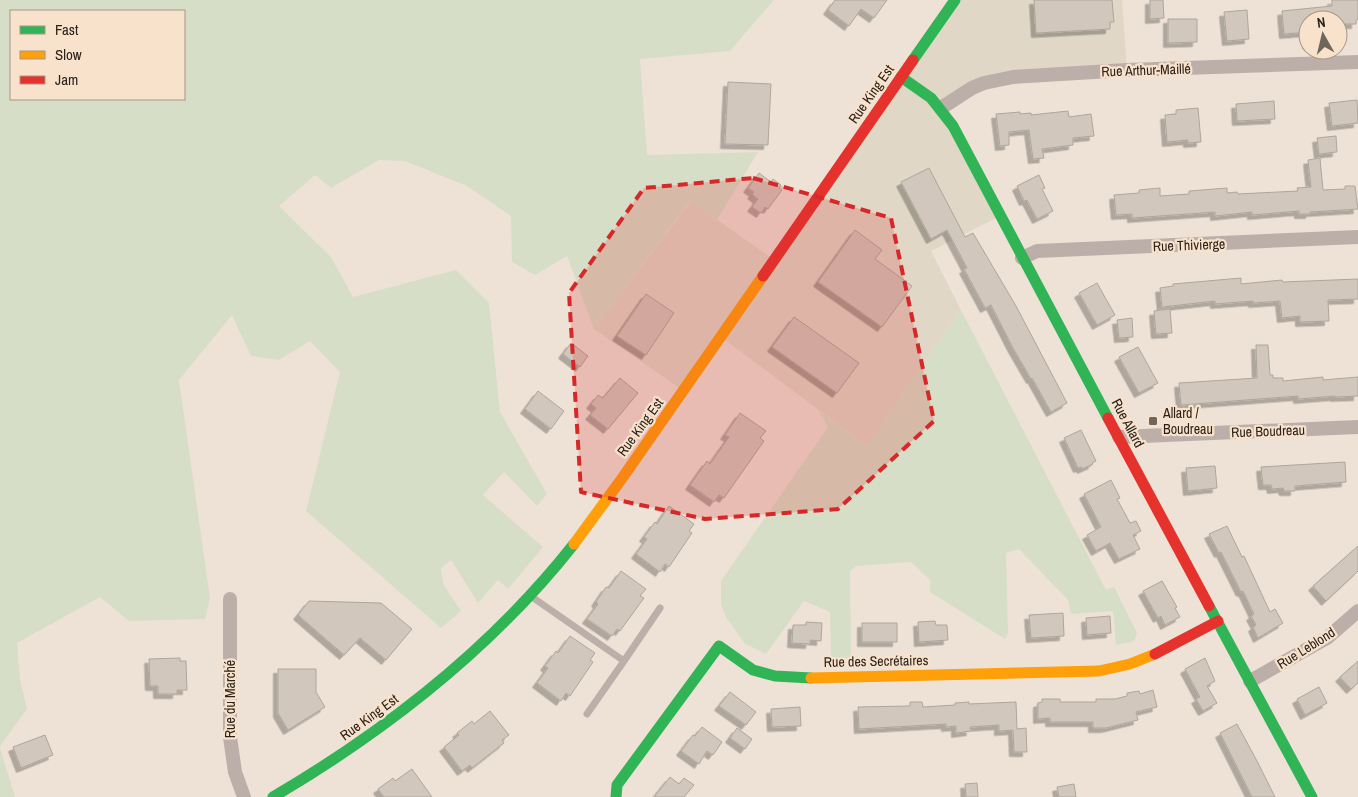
<svg xmlns="http://www.w3.org/2000/svg" width="1358" height="797" viewBox="0 0 1358 797" font-family="'Archivo Narrow',sans-serif">
<defs>
<filter id="shadow"><feDropShadow dx="-4.5" dy="4.5" stdDeviation="0" flood-color="#0004"/></filter>
</defs>
<rect width="100%" height="100%" fill="#eee2d6"/>
<path fill="#e0d7c6" d="M955 0H1122L1127 70 1013 77 942 108 1000 216 931 251 961 310 867 446 721 337 684 391 594 329 691 201 773 259Z"/>
<path fill="#d7dec7" fill-rule="evenodd" d="M0 0H774L730 51 640 59 647 155 758 152 717 220 690 201 594 329 567 256 535 275 512 262 511 216 467 186 405 161 379 160 331 188 315 175 279 206 331 257 353 297 456 270 489 303 500 412 547 494 537 506 504 472 483 495 543 547 508 589 498 580 478 603 451 560 441 568 443 584 461 611 441 628 306 511 340 372 310 341 279 360 251 356 232 315 179 380 210 598 205 619 129 621 100 597 17 643 20 680 27 709 0 746ZM184 11V99H11V11Z
M961 310 1106 590 1114 587 1137 633 1134 641 1116 645 1113 611 1071 614 1068 600 1019 549 1006 553 1008 633 1005 639 930 592V580L911 562 856 566 850 571 851 658 831 660 830 612 804 601 766 654 744 643 726 617 721 604V581L828 427 818 410 867 446Z
M0 748 15 797H0Z"/>
<path fill="#d1c7bc" stroke="#aea69c" filter="url(#shadow)" d="M835 0H887L874 18 861 9 849 26 828 10Z
M1034 0H1112L1114 22H1110V29L1036 33Z
M1150 0H1163L1164 18 1150 19Z
M1332 0H1358V19L1356 20V24H1338V20H1308V32L1284 34 1282 11 1332 6Z
M1247 10 1249 39 1227 41 1224 12Z
M1168 19H1197V42L1168 43Z
M728 82 771 84 768 145 725 144Z
M1357 100 1358 123 1332 126 1329 103Z
M1274 101 1275 119 1237 121 1236 104Z
M1198 108 1201 142 1188 143V140L1167 142 1165 115 1176 114V110Z
M1068 111 1069 117 1091 114 1094 136 1073 138V145L1042 149 1044 158 1033 159 1029 130 1009 132V145L1000 146 996 114 1020 112V114L1031 113V115Z
M1336 136 1337 152 1319 154 1317 138Z
M1320 158 1323 190 1345 189V186H1355L1358 209 1310 212V214H1299V211L1252 215V212L1215 216V212L1132 218V214L1116 215 1114 195 1139 193V190L1160 188V196L1189 194V191L1227 188V193L1237 192 1238 194 1298 191 1297 188 1311 187 1308 160Z
M929 168 965 237 973 233 1016 306 1067 403 1051 412 1032 378 1031 379 1013 348 991 305 985 308 964 269 967 268 947 230 931 239 901 182Z
M759 173 771 182 773 179 781 185 779 188 782 190 768 209 765 207 761 213 752 207 758 199 752 194 754 192 748 188Z
M1039 175 1045 188 1042 189 1053 211 1037 219 1027 200 1024 201 1017 186Z
M855 230 882 250 875 259 912 286 882 327 818 282Z
M1241 278V284L1282 280 1283 282 1358 279V299L1328 300 1329 321 1300 322V316L1282 318 1280 301 1253 303V301L1215 304V301L1162 307 1160 288 1173 286V284Z
M1097 283 1115 315 1097 325 1079 293Z
M646 294 674 313 646 355 617 336Z
M1170 309 1172 333 1156 334 1154 311Z
M794 317 859 363 837 393 772 347Z
M1132 318 1133 337 1119 338 1117 320Z
M571 343 588 356 580 367 563 354Z
M1256 345H1268L1270 375H1273V378H1283V381L1323 377V380L1358 377V396L1335 397V396L1298 399V396L1181 405 1179 383 1257 378Z
M1138 347 1158 383 1139 393 1119 357Z
M620 378 638 393 608 429 590 415 596 408 591 404 598 395 603 398Z
M538 391 564 411 551 429 525 409Z
M740 413 766 431 760 438 764 441 724 498 719 495 714 502 690 485 707 461 710 464 729 437 725 435Z
M1081 430 1096 461 1092 463 1093 464 1082 469 1081 467 1078 468 1064 438Z
M1345 462 1346 482 1295 486V491H1284L1283 488 1272 489 1271 485H1263L1261 467Z
M1215 466 1217 488 1188 491 1186 468Z
M1111 480 1120 498 1117 499 1130 523 1136 521 1141 531 1133 535 1140 549 1119 559 1110 543 1096 551 1087 535 1101 527 1084 494Z
M669 506 694 524 689 531 692 533 669 567 665 564 660 572 636 554 647 539 644 537 655 522 657 524Z
M1227 526 1242 557 1244 556 1270 612 1275 609 1283 623 1258 638 1253 627 1256 625 1251 616 1254 614 1243 591 1241 592 1221 552 1219 553 1209 534Z
M1358 546V571L1326 601 1313 586Z
M621 571 646 589 640 596 644 598 620 631 617 629 612 636 587 619 598 604 596 602 606 587 609 588Z
M1162 581 1177 607 1175 608 1180 617 1165 625 1161 616 1158 618 1143 591Z
M309 601 381 603 412 629 386 660 360 638 344 655 298 615Z
M1063 613 1064 636 1031 638 1029 615Z
M1110 616 1111 633 1087 635 1086 618Z
M935 621 936 625H947L948 640 919 642 918 622Z
M806 622 822 623 821 641 810 640V644L792 643 793 625H806Z
M862 623H897V642H862Z
M570 636 595 653 590 660 593 662 570 696 566 693 561 701 537 683 548 668 545 666 556 651 558 653Z
M180 658V661H186L187 690H177V694H158V686H150L149 659Z
M1205 658 1215 681 1207 686 1217 703 1203 711 1196 699 1200 697 1185 669Z
M1358 661V683L1351 689 1340 677Z
M278 669H316V692L325 707 288 730 278 713Z
M1319 687 1327 703 1305 715 1297 699Z
M1153 690 1157 707 1136 712 1138 720 1106 728H1093V722H1050V718L1038 719V703L1042 702V699H1060V702H1096V699H1115L1127 696V693L1139 691 1140 694Z
M730 692 756 712 746 725 719 706Z
M910 702H922L923 707 955 705V703L969 702V704L1016 702 1017 729 1026 728 1027 752H1014L1013 730 999 731V725L970 727 971 731 956 733V726L946 727V724L859 729 858 707 910 706Z
M800 707 801 726 772 727 771 709Z
M490 711 509 735 502 740 504 743 472 768 470 765 462 771 444 747 459 735 457 733 472 721 474 724Z
M1237 724 1257 761 1275 797H1252L1220 733Z
M702 727 722 742 713 755 707 751 699 764 681 751 693 735 695 736Z
M737 728 752 739 745 749 730 738Z
M45 735 53 755 21 768 13 747Z
M412 769 432 797H384L378 789 393 778 395 781Z
M670 777 679 784 684 778 694 785 684 797H654Z
M977 783 978 797H966L965 784Z
M1074 784 1076 797H1059L1057 787Z"/>
<g fill="none" stroke-linecap="round" stroke-linejoin="round">
<path stroke="#bcafaa" stroke-width="7" d="M532 597 624 661 660 608
M587 714 624 661"/>
<path stroke="#bcafaa" stroke-width="14" d="M941 108 972 88 984 83 1013 77 1127 70 1358 62
M1022 258 1037 251 1358 237
M1119 437 1358 427
M230 599V737L235 772 244 797
M1250 681 1327 638 1358 611"/>
<path stroke="#30b455" stroke-width="11" d="M913 60 955 0
M901 77 931 98 953 126 1108 418
M1209 606 1312 797
M273 797C387 730 492 648 574 544
M616 797 617 785 719 646 753 670 775 676 811 678"/>
<path stroke="#ff9f0a" stroke-width="11" d="M574 544 623 477 763 276
M811 678 1099 671 1130 664 1155 654"/>
<path stroke="#e5322d" stroke-width="11" d="M763 276 913 60
M1108 418 1209 606
M1155 654 1218 621"/>
</g>
<path fill="#d62828" fill-opacity="0.2" stroke="#d62828" stroke-width="4" stroke-dasharray="10 6" stroke-linejoin="round" d="M753 178 891 218 934 421 838 509 705 519 581 492 569 293 644 188Z"/>
<rect fill="#6f665c" stroke="#f8e2cc" stroke-width="2" x="1148" y="416" width="10" height="10" rx="2.5"/>
<g text-anchor="middle" dominant-baseline="central" stroke-width="4.5" stroke-linejoin="round" paint-order="stroke">
<g font-size="14" fill="#2b231b" stroke="#f8e2cc">
<text transform="translate(1146 70) rotate(-2)">Rue Arthur-Maillé</text>
<text transform="translate(871 94) rotate(-55)">Rue King Est</text>
<text transform="translate(1189 245) rotate(-2)">Rue Thivierge</text>
<text transform="translate(1128 423) rotate(62)">Rue Allard</text>
<text transform="translate(640 427) rotate(-54)">Rue King Est</text>
<text transform="translate(1268 431) rotate(-2)">Rue Boudreau</text>
<text transform="translate(1306 648) rotate(-32)">Rue Leblond</text>
<text transform="translate(876 661) rotate(-1)">Rue des Secrétaires</text>
<text transform="translate(230 699) rotate(-90)">Rue du Marché</text>
<text transform="translate(369 717) rotate(-36)">Rue King Est</text>
</g>
<g font-size="14" fill="#2b231b" stroke="#f8e2cc" text-anchor="start">
<text x="1163" y="413">Allard /<tspan x="1163" dy="16">Boudreau</tspan></text>
</g>
</g>
<rect x="10" y="10" width="175" height="90" fill="#f8e2cc" stroke="#a69685"/>
<rect x="20" y="26" width="25" height="8" fill="#30b455" stroke="#a69685"/>
<text x="55" y="35" font-size="15" fill="#2b231b">Fast</text>
<rect x="20" y="51" width="25" height="8" fill="#ff9f0a" stroke="#a69685"/>
<text x="55" y="60" font-size="15" fill="#2b231b">Slow</text>
<rect x="20" y="76" width="25" height="8" fill="#e5322d" stroke="#a69685"/>
<text x="55" y="85" font-size="15" fill="#2b231b">Jam</text>
<g transform="translate(1323 35) rotate(352)"><circle r="24" fill="#f8e2cc" stroke="#a69685"/>
<path d="M0-4L9 19L0 12L-9 19Z" fill="#6f665c"/>
<text y="-8" font-size="14" font-weight="bold" text-anchor="middle" fill="#2b231b">N</text>
</g>
</svg>
